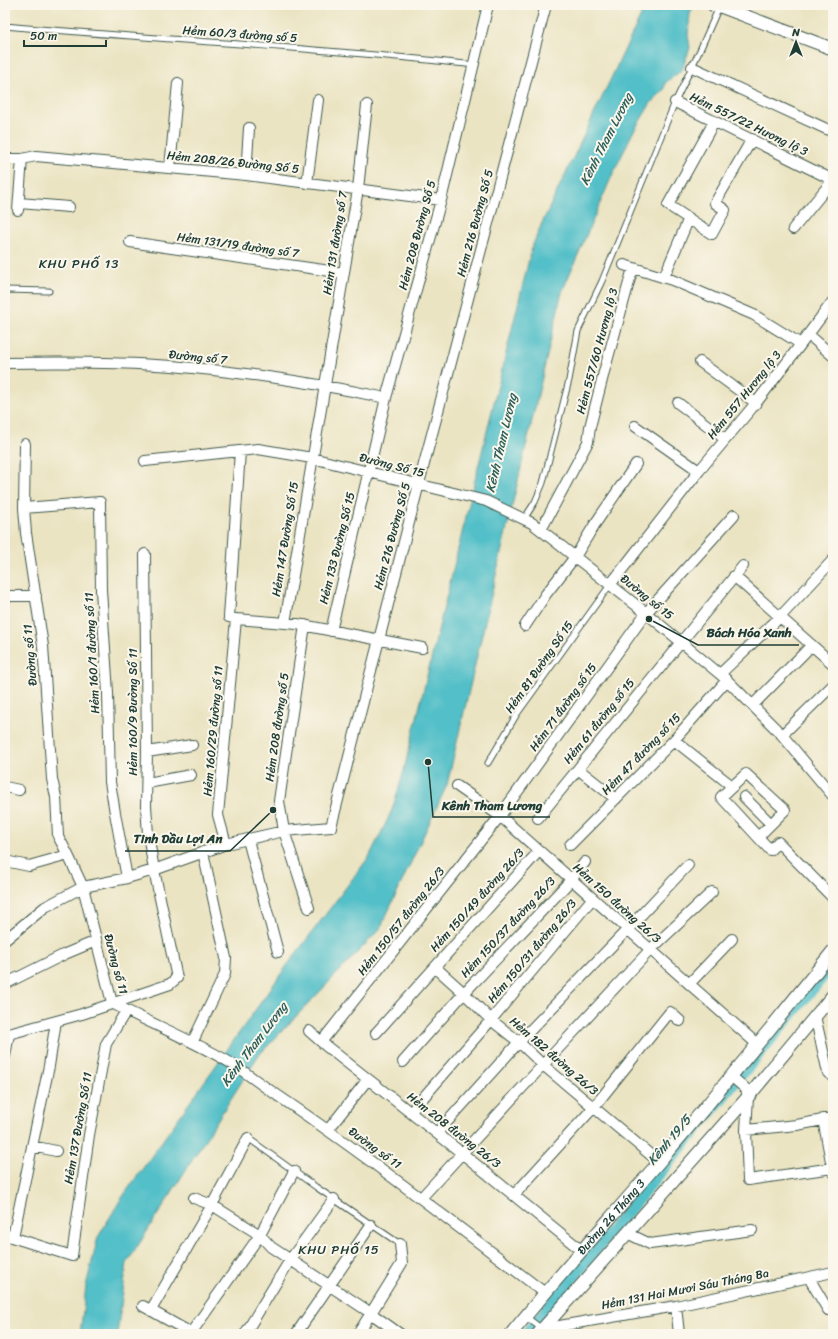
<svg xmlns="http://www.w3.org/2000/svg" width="838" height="1339" viewBox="0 0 838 1339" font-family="Sriracha,sans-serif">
<rect width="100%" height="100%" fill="#fbf7ec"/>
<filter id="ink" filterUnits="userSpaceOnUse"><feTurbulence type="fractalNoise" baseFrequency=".025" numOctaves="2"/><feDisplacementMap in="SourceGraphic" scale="8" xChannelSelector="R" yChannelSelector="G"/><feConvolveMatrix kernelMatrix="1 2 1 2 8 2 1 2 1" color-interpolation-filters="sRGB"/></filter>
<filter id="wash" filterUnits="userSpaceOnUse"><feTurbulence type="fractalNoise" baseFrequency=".012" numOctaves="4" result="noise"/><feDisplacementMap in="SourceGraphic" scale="16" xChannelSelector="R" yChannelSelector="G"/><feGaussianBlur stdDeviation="0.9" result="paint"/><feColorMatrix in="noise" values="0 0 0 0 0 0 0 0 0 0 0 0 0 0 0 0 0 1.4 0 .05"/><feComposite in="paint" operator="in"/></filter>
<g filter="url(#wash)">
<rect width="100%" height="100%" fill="#ebe4c3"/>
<path fill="#52bfc8" stroke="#387e7e" d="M646 5H694L690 14 688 35 690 48 682 70 665 83 664 90 651 103 632 134 611 178 562 292 447 785 380 929 258 1056 127 1263 117 1334H80L86 1286 98 1237 121 1199 288 964 369 857 385 825 392 810 403 774 532 247 542 223Z"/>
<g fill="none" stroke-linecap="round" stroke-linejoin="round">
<path stroke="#52bfc8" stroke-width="12" d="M526 1334 833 964"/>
</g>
</g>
<g filter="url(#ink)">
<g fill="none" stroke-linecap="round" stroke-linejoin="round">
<g stroke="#3e5649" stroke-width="7">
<path id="service" d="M5 26C161 40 318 47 474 65
M5 290 49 291
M524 519 535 502 543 483 569 380 578 331 602 281 675 102 700 50 719 7
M488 763 517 714 610 585
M248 1138 316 1187 400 1244
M525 1316 542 1329"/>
</g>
<g stroke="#3e5649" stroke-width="12">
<path id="minor" d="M692 67 833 132
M675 102 833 180
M714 122 668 205 712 234 725 210 715 203 752 139
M5 159H22L36 156 246 175 441 200
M170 168 178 83
M246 175 249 128
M307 183 318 100
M19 203 69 207
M18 210 22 159
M793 229 833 180
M130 242 344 273
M624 265 672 280 754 315 801 344
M664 277 689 218
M809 335 833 356
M700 362 756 403
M5 363C60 362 117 362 172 366 244 372 316 383 386 398
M678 403 725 439
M635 426 699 471
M25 444 24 508 26 533 43 646 52 779 56 797 58 836 68 855 83 887 112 1003C153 1025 195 1041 234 1065 248 1074 260 1084 274 1093 367 1156 456 1225 545 1293
M240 451 229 617 236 619 297 624 422 648
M145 461 258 449 312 458 486 501 532 523 646 613 727 680 782 735 833 796
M24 508 100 502 101 590 108 693 110 782 115 813 127 878
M541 530 588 442 590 427 604 372 633 268
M734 576 833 664
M610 585 699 471 756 403 801 344 833 301
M5 596H36
M285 623 358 189 367 105
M305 625 279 801 284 831 309 908
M525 626 546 594 575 557 595 524 636 464
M331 631 386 398 441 200 488 5
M720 674 780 617 833 560
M753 705 812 645
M782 735 833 685
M674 740 732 786
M147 752 192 745
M578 769 616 799
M147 783 191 775
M457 786 500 816 757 1044
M5 787 19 790
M744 797 771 824
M538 818 743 566
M758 837 785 810 746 774 721 797 770 850 778 842 833 898
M248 840 278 952
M226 844 218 815 236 619
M570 845 674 740 727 680
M5 861 29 866 68 855
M5 940 45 907 83 887 127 878 154 870 226 844 284 831 331 827 424 464 546 5
M435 967 464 993 491 1020 519 1042 543 1065 659 1162
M5 984 65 954 96 941
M689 984 732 939
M815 1016 828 1073 833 1076
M309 1031 326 1046 463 1154 581 1250
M376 1033 539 851
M5 1035 82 1014 170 984 177 978 154 870 148 834 146 806 147 752 145 554
M193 1041 225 974 226 958 203 852
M322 1041 500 816 646 613 734 515
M5 1056 9 1034
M403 1062 464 993 571 880 585 862
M731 1076 746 1089 748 1097 746 1130 748 1180 833 1168
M415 1107 491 1020 592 899
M823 1119 833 1172
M328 1130 368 1079
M746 1130 797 1125 833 1118
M437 1133 519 1042 627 930 688 865
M32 1146 56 1151
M514 1195 594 1107 670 1012 680 1021
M194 1198 212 1205 260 1235 271 1247 365 1309 400 1334
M421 1198 543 1065 650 950 712 892
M627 1233 650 1244 752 1230
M5 1235 72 1256 89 1135 106 1044 126 1011
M13 1237 49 1066 56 1021
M809 1278 828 1310H833
M143 1306 193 1334
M676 1306 679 1334
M151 1310 212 1205 248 1138
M542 1329 676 1306 833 1272
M191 1333 260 1235 294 1171
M245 1334 290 1260 334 1199
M296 1334 371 1225
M358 1334 402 1263 400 1244"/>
</g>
<g stroke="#3e5649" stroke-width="14">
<g id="tertiary">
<path d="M713 5 719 6 833 49"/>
<path id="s1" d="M511 1334C559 1275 610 1219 659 1162 719 1092 776 1022 833 951"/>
<path d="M538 1334 748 1097 833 995"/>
</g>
</g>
<use href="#service" stroke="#fff" stroke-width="5"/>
<use href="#minor" stroke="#fff" stroke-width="10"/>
<use href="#tertiary" stroke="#fff" stroke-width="12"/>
</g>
</g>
<g text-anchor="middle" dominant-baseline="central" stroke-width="4" stroke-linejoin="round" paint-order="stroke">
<g font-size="12" fill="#1f3d34" stroke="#fbf7ec">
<text transform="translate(240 34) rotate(4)">Hẻm 60/3 đường số 5</text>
<text transform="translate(749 124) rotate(26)">Hẻm 557/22 Hương lộ 3</text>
<text transform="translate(233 162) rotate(6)">Hẻm 208/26 Đường Số 5</text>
<text transform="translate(475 223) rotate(-75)">Hẻm 216 Đường Số 5</text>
<text transform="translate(417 235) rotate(-75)">Hẻm 208 Đường Số 5</text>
<text transform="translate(335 243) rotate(-81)">Hẻm 131 đường số 7</text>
<text transform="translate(238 245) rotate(8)">Hẻm 131/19 đường số 7</text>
<text transform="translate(597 351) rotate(-75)">Hẻm 557/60 Hương lộ 3</text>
<text transform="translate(198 357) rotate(6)">Đường số 7</text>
<text transform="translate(744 395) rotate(-51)">Hẻm 557 Hương lộ 3</text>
<text transform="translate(392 465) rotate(14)">Đường Số 15</text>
<text transform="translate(392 536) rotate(-75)">Hẻm 216 Đường Số 5</text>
<text transform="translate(285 539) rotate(-81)">Hẻm 147 Đường Số 15</text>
<text transform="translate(337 548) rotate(-76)">Hẻm 133 Đường Số 15</text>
<text transform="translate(647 597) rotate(39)">Đường số 15</text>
<text transform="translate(92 653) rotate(-93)">Hẻm 160/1 đường số 11</text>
<text transform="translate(30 655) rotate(-95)">Đường số 11</text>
<text transform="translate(539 667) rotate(-55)">Hẻm 81 Đường Số 15</text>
<text transform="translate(563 707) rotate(-54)">Hẻm 71 đường số 15</text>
<text transform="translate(133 712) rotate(-90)">Hẻm 160/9 Đường Số 11</text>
<text transform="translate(599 721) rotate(-51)">Hẻm 61 đường số 15</text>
<text transform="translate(277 727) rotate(-82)">Hẻm 208 đường số 5</text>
<text transform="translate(213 731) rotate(-85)">Hẻm 160/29 đường số 11</text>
<text transform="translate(641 754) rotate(-46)">Hẻm 47 đường số 15</text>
<text transform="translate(477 900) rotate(-48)">Hẻm 150/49 đường 26/3</text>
<text transform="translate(617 903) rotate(42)">Hẻm 150 đường 26/3</text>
<text transform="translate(401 921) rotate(-52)">Hẻm 150/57 đường 26/3</text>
<text transform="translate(508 927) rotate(-47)">Hẻm 150/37 đường 26/3</text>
<text transform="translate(532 951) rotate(-50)">Hẻm 150/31 đường 26/3</text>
<text transform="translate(116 964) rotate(75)">Đường số 11</text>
<text transform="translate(554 1056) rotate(41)">Hẻm 182 đường 26/3</text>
<text transform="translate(78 1128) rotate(-80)">Hẻm 137 Đường Số 11</text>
<text transform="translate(454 1130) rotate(38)">Hẻm 208 đường 26/3</text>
<text transform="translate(375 1148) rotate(36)">Đường số 11</text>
<text stroke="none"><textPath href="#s1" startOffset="154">Đường 26 Tháng 3</textPath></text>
<text transform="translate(685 1289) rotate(-11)">Hẻm 131 Hai Mươi Sáu Tháng Ba</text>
</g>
<g font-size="13" font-style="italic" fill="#2c5e59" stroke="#fbf7ec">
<text transform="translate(606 139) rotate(-63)">Kênh Tham Lương</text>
<text transform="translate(501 443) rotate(-77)">Kênh Tham Lương</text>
<text transform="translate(254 1044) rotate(-53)">Kênh Tham Lương</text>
<text transform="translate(669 1140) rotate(-50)">Kênh 19/5</text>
</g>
<g font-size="13" letter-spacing="1" fill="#1f3d34" stroke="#fbf7ec">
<text x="79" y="263">KHU PHỐ 13</text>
<text x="339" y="1249">KHU PHỐ 15</text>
</g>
</g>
<path fill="none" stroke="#1f3d34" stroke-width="1.5" d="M649 619L698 645H799M428 762L433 817H550M273 810L230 851H125"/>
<g fill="#1f3d34" stroke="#fbf7ec" stroke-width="1.5">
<circle cx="649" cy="619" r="4"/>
<circle cx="428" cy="762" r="4"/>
<circle cx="273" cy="810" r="4"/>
</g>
<g font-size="13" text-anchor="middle" font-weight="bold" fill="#1f3d34" stroke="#fbf7ec" stroke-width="4" stroke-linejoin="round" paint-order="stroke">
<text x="749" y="637">Bách Hóa Xanh</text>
<text x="492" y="810">Kênh Tham Lương</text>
<text x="178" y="843">Tinh Dầu Lợi An</text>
</g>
<rect width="838" height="1339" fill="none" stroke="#fbf7ec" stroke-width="20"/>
<g transform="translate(796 42)" stroke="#fbf7ec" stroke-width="3" paint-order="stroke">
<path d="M0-3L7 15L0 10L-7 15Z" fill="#1f3d34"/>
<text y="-6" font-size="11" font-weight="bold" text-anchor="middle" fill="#1f3d34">N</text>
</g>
<path d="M24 40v6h82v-6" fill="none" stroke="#1f3d34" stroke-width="2"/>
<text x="30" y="40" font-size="12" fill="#1f3d34" stroke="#fbf7ec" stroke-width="3" paint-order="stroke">50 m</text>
</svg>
